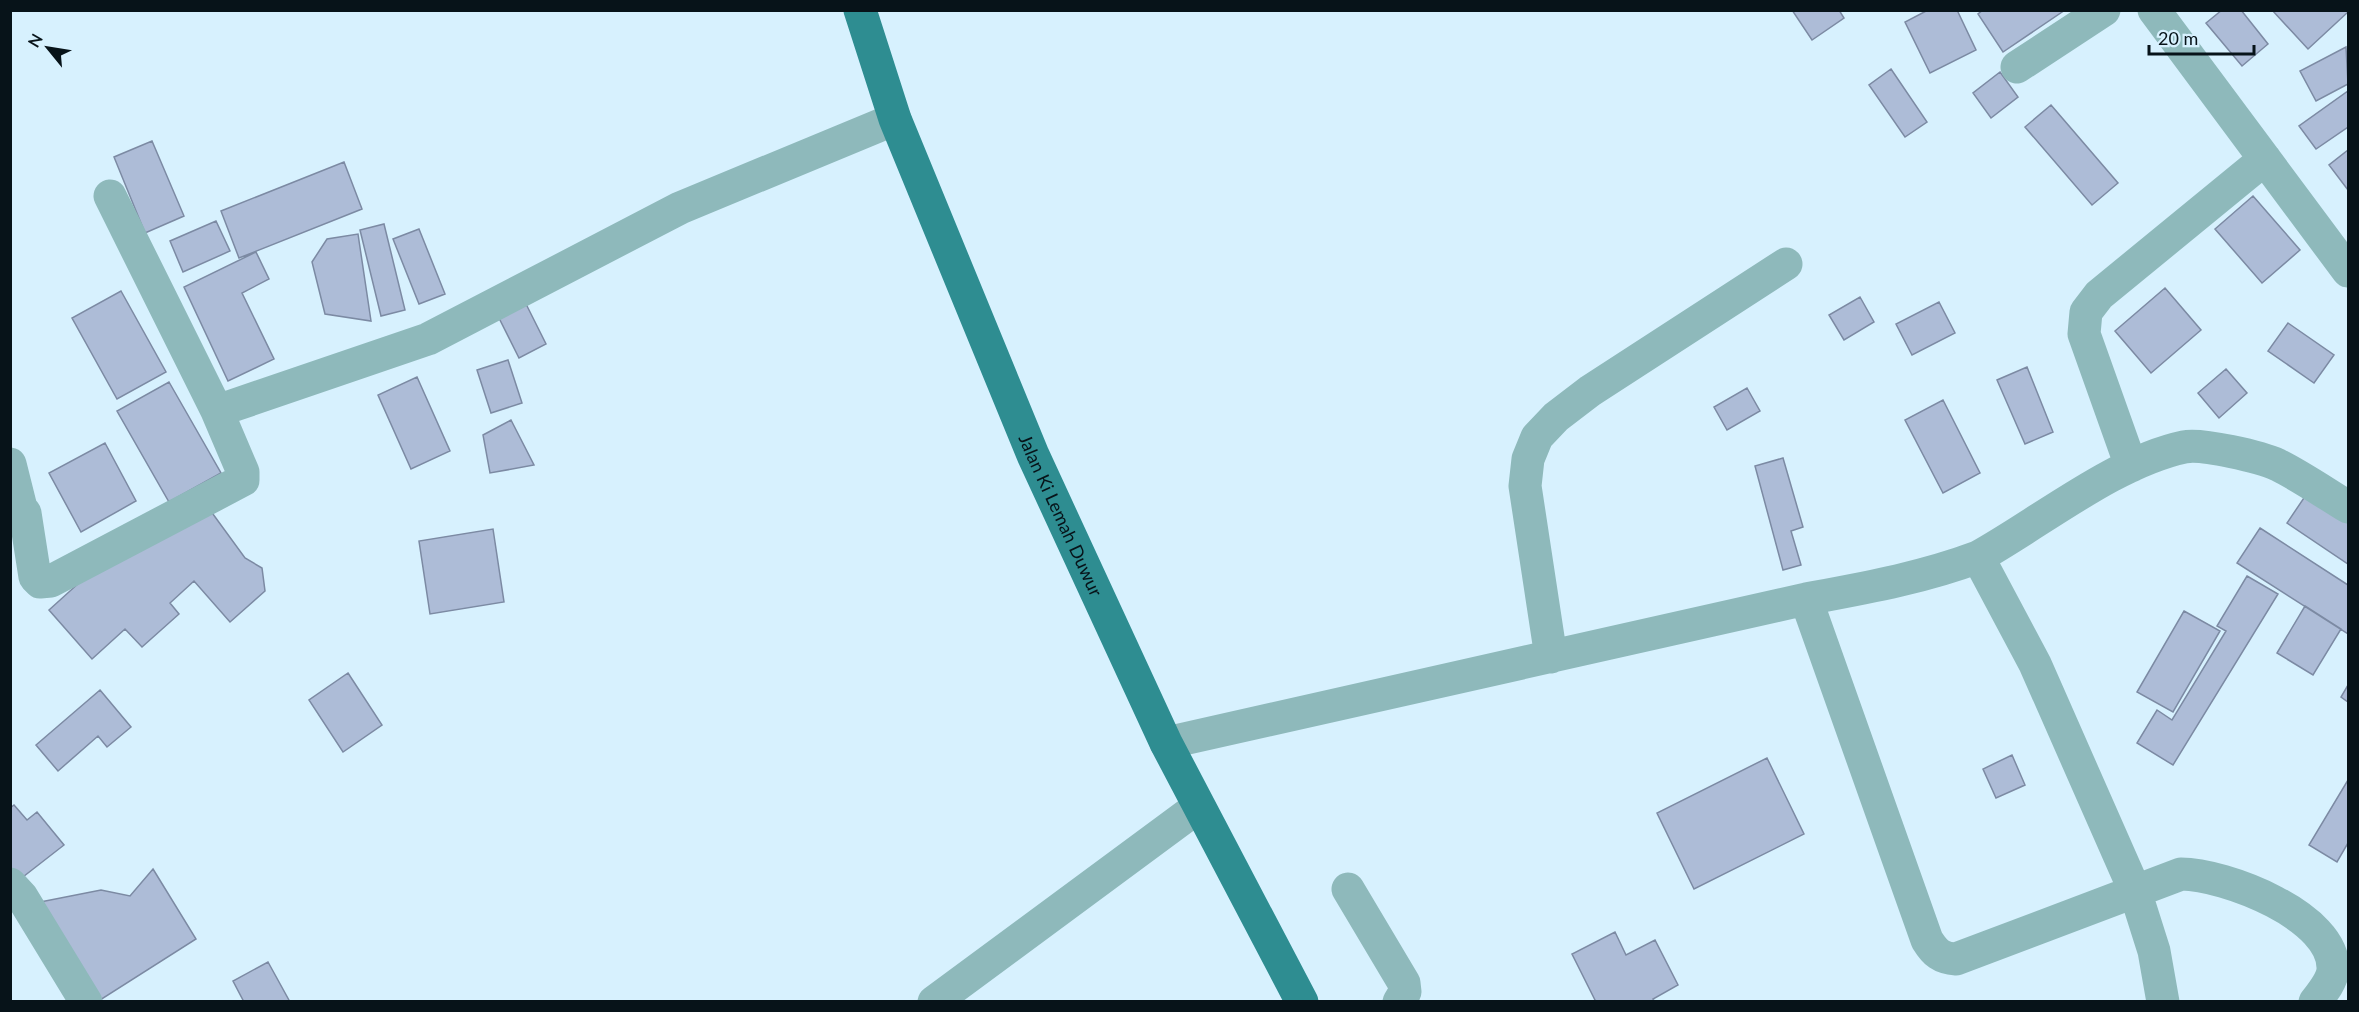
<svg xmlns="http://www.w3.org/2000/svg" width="2359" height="1012" viewBox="0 0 2359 1012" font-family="Lato,sans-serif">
<rect width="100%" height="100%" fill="#d7f1fe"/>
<path fill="#adbcd7" stroke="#7c8aa3" stroke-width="1.5" d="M1792 10H1839L1844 18 1812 40Z
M1928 10H1957L1976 50 1930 73 1905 22Z
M1983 10H2065L2003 52 1978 14Z
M2222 10H2241L2268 44 2242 66 2206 23Z
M2272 10H2348V12L2308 49Z
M2346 47 2348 84 2316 101 2300 71Z
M1891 69 1927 122 1905 137 1869 85Z
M2000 72 2018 97 1991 118 1973 93Z
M2348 91V127L2316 149 2299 126Z
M2051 105 2118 183 2092 205 2025 127Z
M152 141 184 216 145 233 114 157Z
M2348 150V190L2329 165Z
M344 162 362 209 239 258 221 211Z
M2253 196 2300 250 2262 283 2215 229Z
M216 221 230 251 183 272 170 241Z
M384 224 405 310 381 316 360 230Z
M419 229 445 294 419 304 393 239Z
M358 234 371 321 325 314 312 262 327 239Z
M256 252 269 279 242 293 274 359 228 381 184 287Z
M2165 288 2201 330 2151 373 2115 331Z
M121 291 166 372 117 399 72 318Z
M1860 297 1874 322 1844 340 1829 315Z
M523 298 546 344 519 358 496 312Z
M1939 302 1955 333 1912 355 1896 324Z
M2288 323 2334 355 2314 383 2268 351Z
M508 360 522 403 491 413 477 370Z
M2027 367 2053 432 2025 444 1997 380Z
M2226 369 2247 393 2219 418 2198 393Z
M417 377 450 451 411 469 378 395Z
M169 382 221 473 169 502 117 411Z
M1747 388 1760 411 1727 430 1714 407Z
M1943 400 1980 473 1943 493 1905 420Z
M511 420 534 465 490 473 483 435Z
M105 443 136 501 81 532 49 473Z
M1783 458 1803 527 1791 531 1801 565 1783 570 1755 466Z
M2310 489 2348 514V564L2287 523Z
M210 510 245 558 262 568 265 591 230 622 194 581 170 603 179 614 142 647 125 629 92 659 49 610 91 572Z
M2260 528 2348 585V634L2237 563Z
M493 529 504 602 430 614 419 541Z
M2247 576 2278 594 2173 765 2137 743 2157 710 2172 720 2226 631 2217 626Z
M2305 606 2341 629 2313 675 2277 653Z
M2184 611 2220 631 2173 712 2137 692Z
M348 673 382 725 343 752 309 700Z
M2348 685V702L2341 697Z
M100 690 131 727 107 747 98 736 58 771 36 745Z
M2012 755 2025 785 1996 798 1983 769Z
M1767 758 1804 834 1694 889 1657 813Z
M2348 780V843L2337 862 2309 845Z
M14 805 27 820 37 812 64 845 19 880 10 869V808Z
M153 869 196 939 97 1002 35 903 101 890 130 896Z
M1615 932 1626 955 1655 940 1678 985 1653 999 1655 1002H1596L1572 954Z
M268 962 290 1002H244L233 981Z"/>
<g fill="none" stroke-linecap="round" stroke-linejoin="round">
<path stroke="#8eb9bb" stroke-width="33" d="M2154 10 2348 271
M2017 67 2104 10
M217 411 428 339 680 208 895 119
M10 464 21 508 25 513 35 577 40 582 51 581 243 480V472L217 411 110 196
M2131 466 2084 334 2086 312 2099 295 2265 159
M1978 557C2041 522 2114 462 2184 447 2201 443 2261 457 2278 465 2302 477 2325 493 2348 507
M1806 599 1927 940C1935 953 1941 958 1956 959L2181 874C2224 874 2336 916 2333 970 2332 981 2322 993 2315 1002
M1551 657 1525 486 1528 459 1537 437 1556 417 1590 391 1786 264
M1166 743 1806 599C1865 588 1922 578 1978 557L2035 664 2135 891 2154 951 2163 1002
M10 884 22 897 86 1002
M1348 889 1404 983 1405 992 1399 1002
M934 1002 1198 807"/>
<path stroke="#2e8d91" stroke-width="33" id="s1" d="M860 10 895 119 1033 455 1166 743 1302 1002"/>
</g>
<g text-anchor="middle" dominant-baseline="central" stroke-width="5" stroke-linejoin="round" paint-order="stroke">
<g font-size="18" fill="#071319" stroke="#d7f1fe">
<text stroke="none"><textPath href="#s1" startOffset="544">Jalan Ki Lemah Duwur</textPath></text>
</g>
</g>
<rect width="2359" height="1012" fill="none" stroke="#071319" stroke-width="24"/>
<g transform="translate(48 48) rotate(300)" stroke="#d7f1fe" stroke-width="4.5" paint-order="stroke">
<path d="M0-4.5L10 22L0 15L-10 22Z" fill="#071319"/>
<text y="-9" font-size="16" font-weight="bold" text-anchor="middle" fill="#071319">N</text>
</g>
<path d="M2149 45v9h105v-9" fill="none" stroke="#071319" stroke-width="3"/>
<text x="2158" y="45" font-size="18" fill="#071319" stroke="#d7f1fe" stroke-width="4.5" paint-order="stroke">20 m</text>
</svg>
